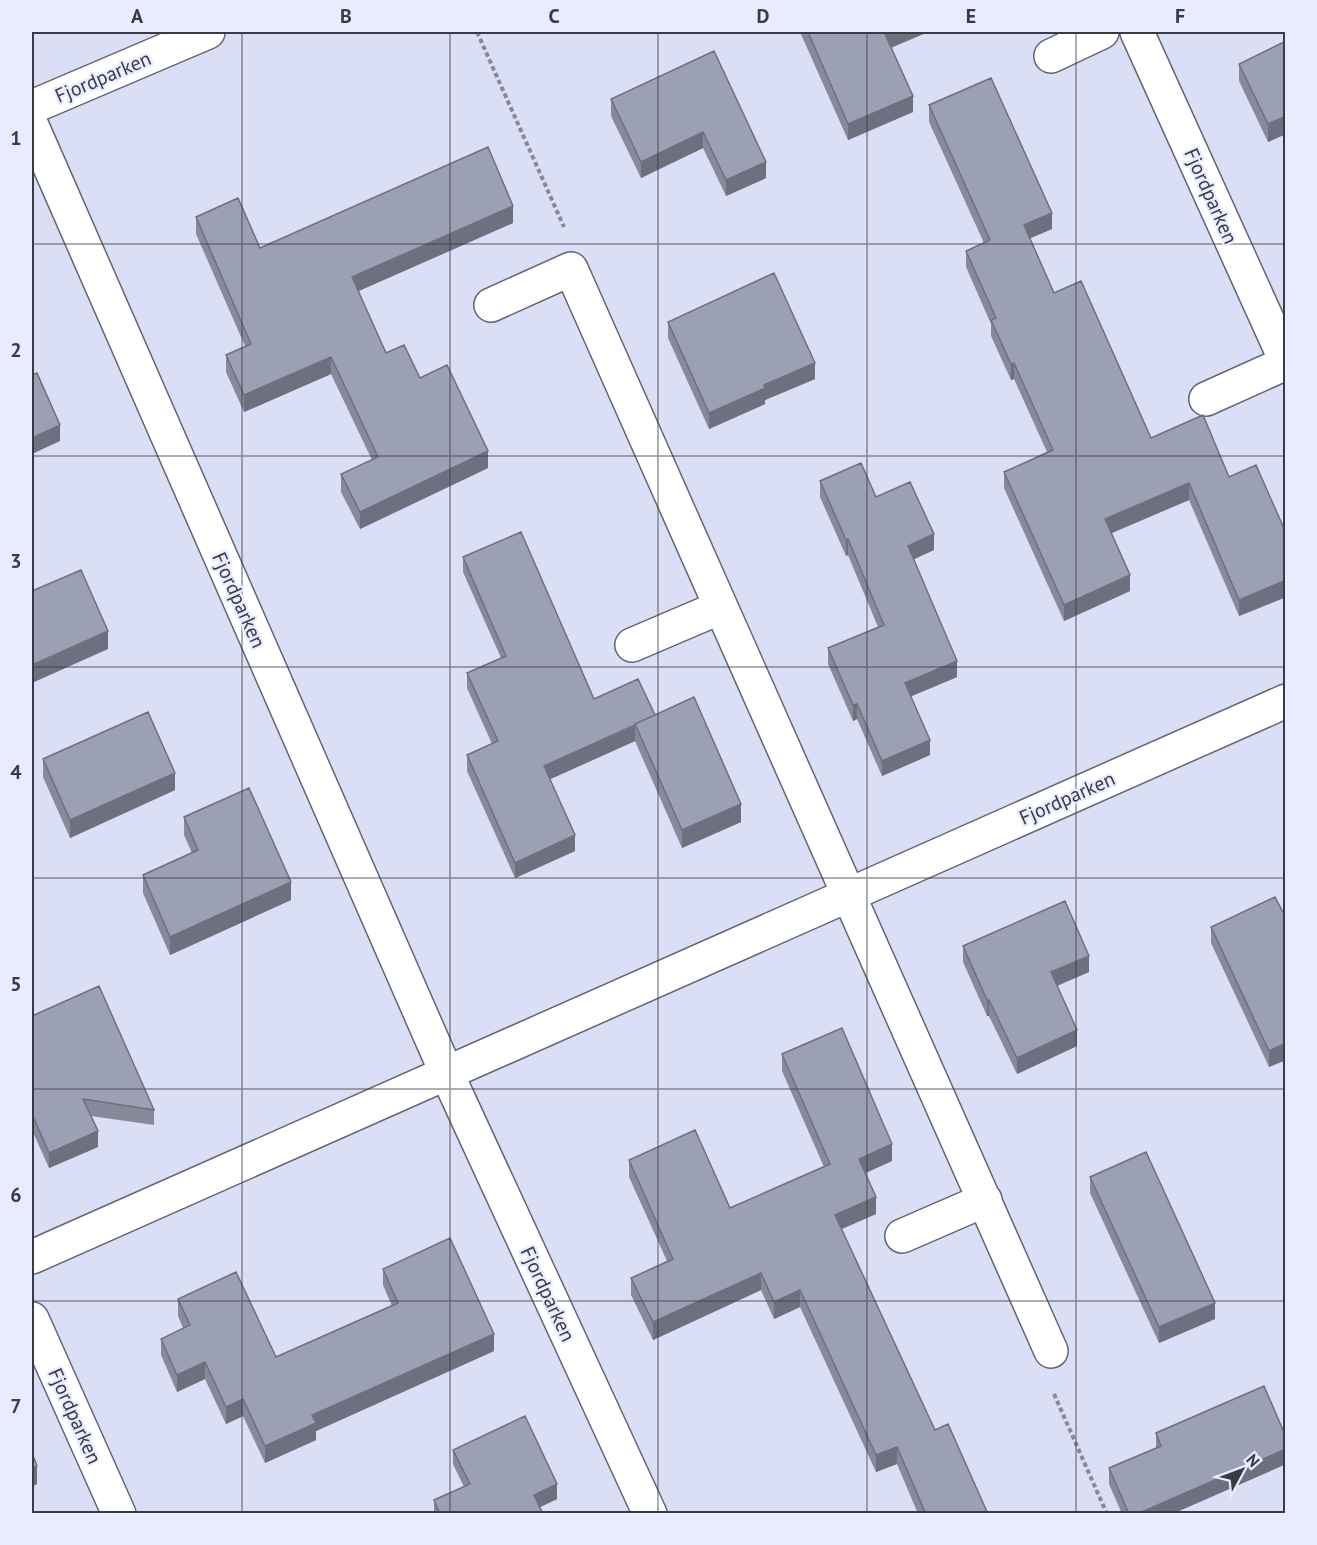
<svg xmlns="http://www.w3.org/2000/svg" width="1317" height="1545" viewBox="0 0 1317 1545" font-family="'PT Sans',sans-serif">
<rect width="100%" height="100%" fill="#dbdff5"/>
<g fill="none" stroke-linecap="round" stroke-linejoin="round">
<g stroke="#626578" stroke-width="36">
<path id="minor" d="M1137 32 1286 361
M1051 56 1102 32
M32 126 447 1074 650 1514
M491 305 571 269 1051 1351
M1206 399 1286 363
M632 645 721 607
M902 1236 985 1200
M32 1257 1286 701
M32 1319 119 1514"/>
</g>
<g stroke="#626578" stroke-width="36">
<path id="tertiary" d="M32 107 208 32"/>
</g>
<path stroke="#868998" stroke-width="4" stroke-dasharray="4.5 3" stroke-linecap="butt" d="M477 32 564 227
M1054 1394 1107 1514"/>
<use href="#minor" stroke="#fff" stroke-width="33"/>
<use href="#tertiary" stroke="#fff" stroke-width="33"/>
</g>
<path fill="#868a9b" d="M800 32H928L891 48 913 112 848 140Z
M1286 41V134L1268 142 1239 81V64Z
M714 51 766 178 726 196 703 148 641 178 611 116V99Z
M929 105 1052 229 1030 238 1054 293 1151 438 1229 477 1286 533V597L1239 616 1189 500 1111 533 1130 591 1064 621 1004 488V472L1047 452 1014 379 1011 380 991 336V324L966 267V251L984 243 929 122Z
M196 217 260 248 513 223 358 291 386 353 420 378 488 468 360 529 341 492V474L372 460 331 374 244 412 226 372V355L245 346 196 234Z
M668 322 815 379 765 400V404L709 429 668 338Z
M820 481 876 497 934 550 913 559 957 677 911 696 930 755 882 776 857 719 853 721 828 664V648L878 627 848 555 846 556 820 497Z
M463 557 594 699 655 715 741 822 682 848 635 741 550 779 575 851 515 878 467 771V755L492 744 467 688V673L501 658 463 572Z
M43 759 175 790 70 838 43 777Z
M184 817 291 900 170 955 143 893V875L192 853 184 835Z
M1286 918V1060L1269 1067 1211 943V927Z
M963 946 1089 972 1057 986 1077 1046 1017 1074 989 1016H987L963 962Z
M32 1016 154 1110V1125L91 1116 98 1147 49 1168 32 1130Z
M782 1054 892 1161 865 1173 876 1214 841 1229 935 1430 988 1514H918L897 1464 876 1472 800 1307 774 1319 761 1290 653 1340 631 1295V1278L667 1261 629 1177V1160L730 1208 824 1167 782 1071Z
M1090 1177 1215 1319 1159 1343 1090 1193Z
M383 1269 494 1351 316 1431V1440L265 1463 243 1416 226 1424 205 1379 177 1392 161 1355V1339L183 1328 178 1316V1299L276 1357 392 1306 383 1285Z
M1156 1433 1286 1464 1172 1514H1122L1109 1484V1468L1156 1448Z
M453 1450 557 1499 540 1507 543 1514H434V1500L464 1487 453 1464Z"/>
<path fill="#6d707e" d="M892 32H928L885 50V34Z
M913 96V112L848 140V124Z
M1286 116V134L1268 142V124Z
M703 132V148L641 178V162Z
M766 162V178L726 196V180Z
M513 206V223L352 294V277Z
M1052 213V229L1024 241V225Z
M331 357V374L244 412V395Z
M815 363V379L765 400V404L709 429V413L764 385Z
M1014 363V379L1011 380V364Z
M60 425V441L32 454V438Z
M488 451V468L360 529V512Z
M1189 483V500L1105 536V519Z
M934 534V550L908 562V546Z
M848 539V555L846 556V540Z
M1130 575V591L1064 621V605Z
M1286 580V597L1239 616V600Z
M108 631V649L32 683V665Z
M957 661V677L905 699V683Z
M857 704V719L853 721V705Z
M635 726V741L544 782V766Z
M930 740V755L882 776V761Z
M175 773V790L70 838V820Z
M741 804V822L682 848V830Z
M575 835V851L515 878V863Z
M291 882V900L170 955V937Z
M1089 956V972L1051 988V972Z
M987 1000H989V1016H987Z
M1077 1030V1046L1017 1074V1058Z
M1286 1043V1060L1269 1067V1051Z
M98 1131V1147L49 1168V1153Z
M892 1144V1161L859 1176V1159Z
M876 1197V1214L835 1232V1215Z
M761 1273V1290L653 1340V1322Z
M800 1290V1307L774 1319V1302Z
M1215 1303V1319L1159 1343V1327Z
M494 1334V1351L316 1431V1440L265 1463V1446L312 1415Z
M205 1362V1379L177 1392V1375Z
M243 1399V1416L226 1424V1407Z
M897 1447V1464L876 1472V1455Z
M1286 1449V1464L1172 1514H1137Z
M37 1466V1484L32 1487V1469Z
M557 1484V1499L534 1510V1495Z"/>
<path fill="#9ca0b4" stroke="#6d707e" stroke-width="1.5" d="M808 32H892L885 34 913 96 848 124Z
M1286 41V116L1268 124 1239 64Z
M714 51 766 162 726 180 703 132 641 162 611 99Z
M991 78 1052 213 1024 225 1054 293 1081 281 1151 438 1203 415 1229 477 1256 465 1286 533V580L1239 600 1189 483 1105 519 1130 575 1064 605 1004 472 1053 450 1014 363 1011 364 991 320 996 318 966 251 990 240 929 105Z
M488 147 513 206 352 277 386 353 404 345 420 378 447 365 488 451 360 512 341 474 378 457 331 357 244 395 226 355 251 344 196 217 238 198 260 248Z
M774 273 815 363 764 385 765 388 709 413 668 322Z
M37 373 60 425 32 438V375Z
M861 463 876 497 910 482 934 534 908 546 957 661 905 683 930 740 882 761 857 704 853 705 828 648 884 625 848 539 846 540 820 481Z
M521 532 594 699 638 679 655 715 635 724V725L544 766 575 835 515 863 467 755 498 741 467 673 506 656 463 557Z
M81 570 108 631 32 665V591Z
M694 697 741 804 682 830 635 724Z
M148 712 175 773 70 820 43 759Z
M249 788 291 882 170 937 143 875 198 850 184 817Z
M1275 897 1286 918V1043L1269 1051 1211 927Z
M1065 901 1089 956 1051 972 1077 1030 1017 1058 989 1000H987L963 946Z
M99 986 154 1110 83 1099 98 1131 49 1153 32 1114V1016Z
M842 1028 892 1144 859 1159 876 1197 835 1215 935 1430 948 1424 988 1514H926L897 1447 876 1455 800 1290 774 1302 761 1273 653 1322 631 1278 673 1259 629 1160 695 1130 730 1208 830 1164 782 1054Z
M1146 1152 1215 1303 1159 1327 1090 1177Z
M450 1238 494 1334 312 1415 316 1423 265 1446 243 1399 226 1407 205 1362 177 1375 161 1339 190 1325 178 1299 236 1272 276 1357 398 1303 383 1269Z
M1264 1386 1286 1437V1449L1137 1514H1129L1109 1468 1161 1446 1156 1433Z
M525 1416 557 1484 534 1495 543 1514H436L439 1512 434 1500 470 1484 453 1450Z
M32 1453 37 1466 32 1469Z"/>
<path fill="none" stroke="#393b44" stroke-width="1.5" stroke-opacity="0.55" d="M242 32V1514M450 32V1514M658 32V1514M867 32V1514M1076 32V1514M32 244H1286M32 456H1286M32 667H1286M32 878H1286M32 1089H1286M32 1301H1286"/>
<g text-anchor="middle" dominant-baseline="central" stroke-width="4.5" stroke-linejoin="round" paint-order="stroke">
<g font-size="20" fill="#393b44" stroke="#e9ecfe">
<text transform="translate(103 77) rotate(-23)">Fjordparken</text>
<text transform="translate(1211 196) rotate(66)">Fjordparken</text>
<text transform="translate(239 600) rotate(66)">Fjordparken</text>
<text transform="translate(1067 798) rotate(-24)">Fjordparken</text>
<text transform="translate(548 1294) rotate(65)">Fjordparken</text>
<text transform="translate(75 1416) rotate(66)">Fjordparken</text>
</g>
</g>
<rect width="1317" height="1545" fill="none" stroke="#e9ecfe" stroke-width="66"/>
<g transform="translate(1242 1470) rotate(49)" stroke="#e9ecfe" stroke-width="4.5" paint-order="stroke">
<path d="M0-4.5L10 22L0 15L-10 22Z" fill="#393b44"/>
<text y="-9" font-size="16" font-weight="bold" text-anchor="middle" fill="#393b44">N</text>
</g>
<rect x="33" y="33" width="1251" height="1479" fill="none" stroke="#393b44" stroke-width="2"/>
<g font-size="20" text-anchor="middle" font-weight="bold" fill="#393b44">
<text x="137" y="23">A</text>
<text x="346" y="23">B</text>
<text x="554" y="23">C</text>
<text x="763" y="23">D</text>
<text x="971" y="23">E</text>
<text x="1180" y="23">F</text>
<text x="16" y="145">1</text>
<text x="16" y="357">2</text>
<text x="16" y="568">3</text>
<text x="16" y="779">4</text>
<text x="16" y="991">5</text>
<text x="16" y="1202">6</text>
<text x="16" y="1413">7</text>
</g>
</svg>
